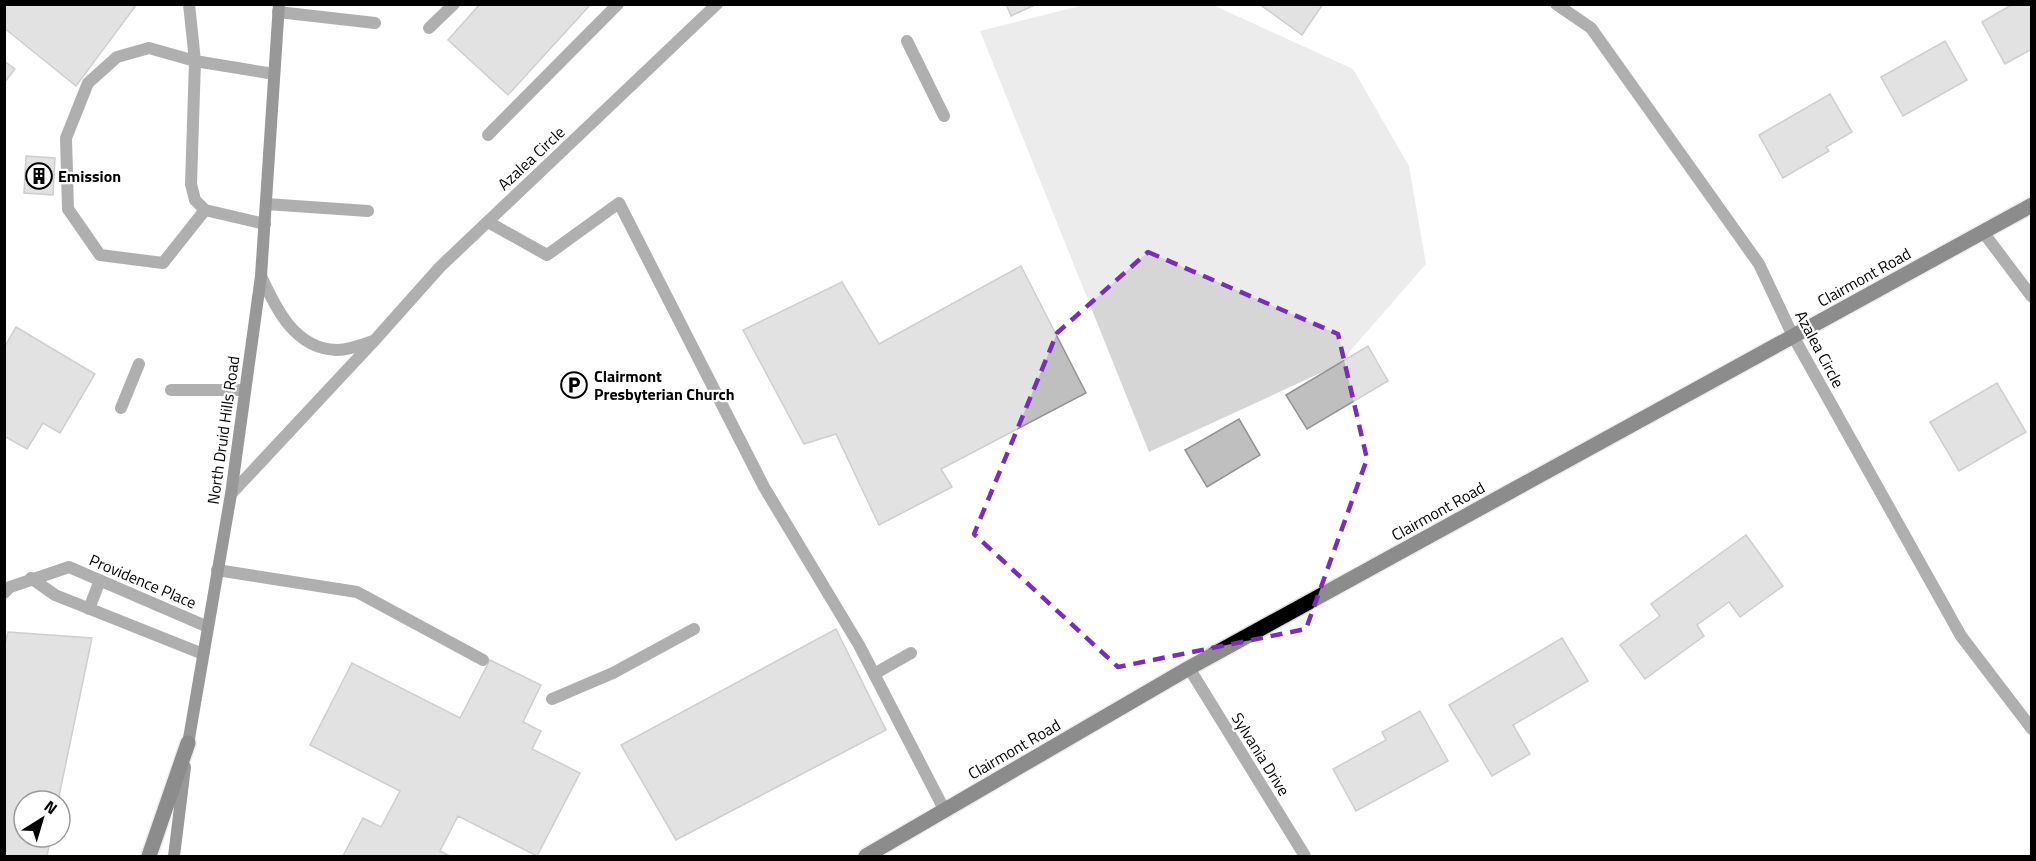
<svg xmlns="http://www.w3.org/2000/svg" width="2036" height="861" viewBox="0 0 2036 861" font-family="'Titillium Web',sans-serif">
<rect width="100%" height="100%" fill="#fff"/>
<path fill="#d6d6d6" d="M1084 5H1213L1353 69 1409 166 1426 264 1338 365 1149 452 980 31Z"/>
<path fill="#bfbfbf" stroke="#939393" stroke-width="1.5" d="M4 4H137L76 86 4 28Z
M480 4H591L508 95 448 40Z
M1006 4H1037L1011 16Z
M1259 4H1323L1302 35Z
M2013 4H2032V49L2005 64 1982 22Z
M1945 41 1967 80 1903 116 1881 77Z
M4 61 15 69 4 83Z
M1830 94 1852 132 1826 147 1829 151 1783 178 1759 135Z
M26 156 55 158 53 195 24 193Z
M1021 266 1086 393 941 469 952 487 879 525 836 434 804 444 743 330 842 282 879 344Z
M16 327 95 374 60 433 43 423 27 449 4 436V348Z
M1368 346 1388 381 1307 429 1286 395Z
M1997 383 2026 432 1959 471 1930 422Z
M1239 419 1260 455 1207 487 1185 450Z
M1746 535 1783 586 1740 617 1729 602 1697 625 1704 636 1645 679 1620 645 1660 616 1651 604Z
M836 629 886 730 676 840 621 745Z
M8 632 92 638 58 801H24V837H51L47 856H4V649Z
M1562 638 1588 681 1513 725 1530 754 1492 776 1449 705Z
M490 660 541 685 523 722 541 731 532 749 580 773 537 856 458 816 440 851 450 856H343L363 818 381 827 400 791 310 745 352 663 460 718Z
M1420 711 1448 761 1356 811 1333 769 1386 740 1382 732Z"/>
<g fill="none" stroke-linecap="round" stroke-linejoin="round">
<g stroke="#dbdbdb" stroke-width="18">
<path id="primary" d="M149 856 188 743
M866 856 1189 668 2032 205"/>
</g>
<path stroke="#4f4f4f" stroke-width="12" d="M189 4 195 61 191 184 195 200 205 210 265 224
M278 12 375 23
M429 28 454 4
M907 41 944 116
M488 135 618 4
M266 204 368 211
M205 210 163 263 100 255 68 209 66 138 88 83 117 57 149 48 195 61 274 74
M488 222 547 255 619 203 764 487 859 645 944 809
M1983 232 2032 297
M171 390H245
M121 408 139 364
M217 570 357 592 483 660
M874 674 911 653
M552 699 613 673 694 629"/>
<path stroke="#4f4f4f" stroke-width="12" d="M1556 4 1591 28 1759 264 1793 336 1961 636 2032 729
M261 276C276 309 295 349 337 350 349 350 362 345 373 341
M231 494 374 341 440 267 717 4
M31 578 55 595 203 654
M4 593 10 587 69 567 208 627
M89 609 100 580
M1189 668 1305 856"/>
<path stroke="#1c1c1c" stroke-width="12" d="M187 750 231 494 261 276 279 4
M174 856 185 767"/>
<use href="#primary" stroke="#000" stroke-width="15"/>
</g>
<path d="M0 0H2036V861H0ZM1148 252 1338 334 1367 459 1306 629 1118 667 974 534 1057 333Z" fill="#fff" fill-opacity=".55" fill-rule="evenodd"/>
<path fill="none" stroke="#7b2cbf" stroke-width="4.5" stroke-dasharray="12 8" stroke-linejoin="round" d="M1148 252 1338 334 1367 459 1306 629 1118 667 974 534 1057 333Z"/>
<defs>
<g id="building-ring" transform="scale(1.35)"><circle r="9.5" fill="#fff" stroke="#000" stroke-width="1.5"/><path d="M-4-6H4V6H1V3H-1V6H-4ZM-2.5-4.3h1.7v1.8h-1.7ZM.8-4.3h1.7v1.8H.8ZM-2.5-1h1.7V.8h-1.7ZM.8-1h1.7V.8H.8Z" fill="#000"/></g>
<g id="parking-ring" transform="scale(1.35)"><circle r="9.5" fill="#fff" stroke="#000" stroke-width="1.5"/><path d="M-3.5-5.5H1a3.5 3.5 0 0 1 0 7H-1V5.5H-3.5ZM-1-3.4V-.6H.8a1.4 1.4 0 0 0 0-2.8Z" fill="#000"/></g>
</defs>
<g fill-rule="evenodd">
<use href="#building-ring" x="39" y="176"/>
<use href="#parking-ring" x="574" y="385"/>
</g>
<g text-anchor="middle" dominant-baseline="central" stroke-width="4.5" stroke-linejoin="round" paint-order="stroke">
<g font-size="16" fill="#000" stroke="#fff">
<text transform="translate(531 158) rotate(-43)">Azalea Circle</text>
<text transform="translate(1864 277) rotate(-29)">Clairmont Road</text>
<text transform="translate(1820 349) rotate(62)">Azalea Circle</text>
<text transform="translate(223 430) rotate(-82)">North Druid Hills Road</text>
<text transform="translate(1438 511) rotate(-29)">Clairmont Road</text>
<text transform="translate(143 581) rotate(23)">Providence Place</text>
<text transform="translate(1014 749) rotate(-30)">Clairmont Road</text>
<text transform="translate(1261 754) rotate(58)">Sylvania Drive</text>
</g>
<g font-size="16" font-weight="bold" fill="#000" stroke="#fff" text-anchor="start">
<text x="58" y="176">Emission</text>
<text x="594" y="376">Clairmont<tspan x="594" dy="18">Presbyterian Church</tspan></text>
</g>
</g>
<rect width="2036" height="861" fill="none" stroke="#000000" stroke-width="12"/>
<g transform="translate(42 819) rotate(37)"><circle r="28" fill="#ffffff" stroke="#999999" stroke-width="1.5"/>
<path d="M0-4.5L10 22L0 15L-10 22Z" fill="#000000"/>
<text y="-9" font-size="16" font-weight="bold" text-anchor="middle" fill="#000000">N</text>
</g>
</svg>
